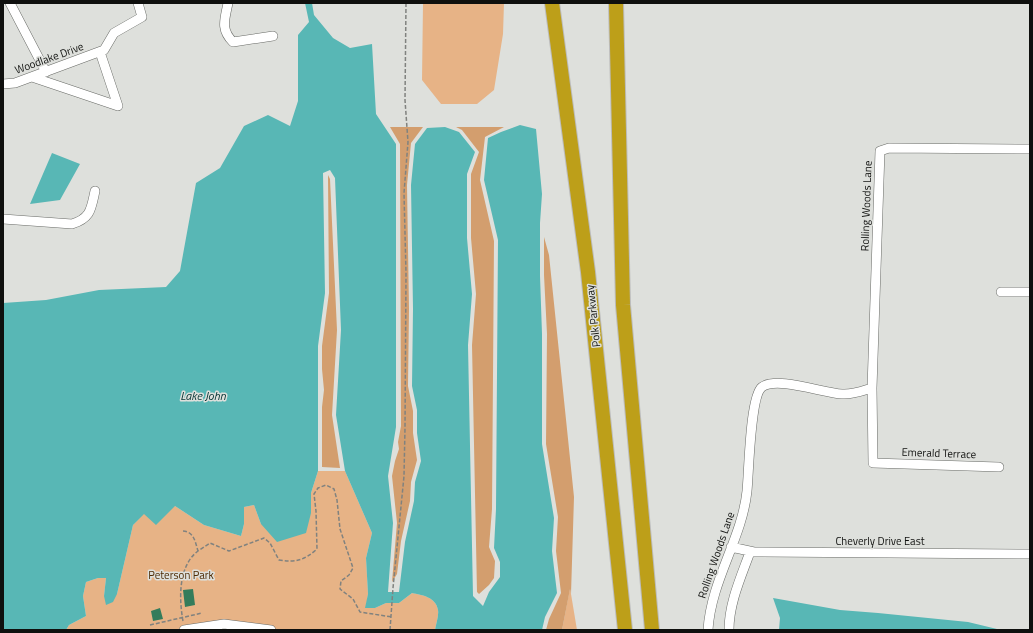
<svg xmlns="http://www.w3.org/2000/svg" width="1033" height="633" viewBox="0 0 1033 633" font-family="'Titillium Web',sans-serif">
<rect width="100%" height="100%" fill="#dee0dc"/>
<path fill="#e7b386" d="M423 3H504L503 34 494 90 477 104H441L422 80Z
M318 471H345L372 533 366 558 368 594 366 608H375L386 603H399L412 593C422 595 436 597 438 610 439 616 436 624 435 630H66L69 625 86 616 83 596 86 582 98 578H106L104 596 117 594 133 525 144 513 175 506 204 525 241 536 244 524V507L254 505 261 524 311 513V493Z
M570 588 577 630H562Z"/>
<path fill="#d39e6e" d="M390 127H423L411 143 407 185 409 309 408 386 413 411V433L417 460 411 482 410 501 401 541 397 574 392 582 397 523 392 476 395 461 399 449 398 442 401 426 400 144Z
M456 127H504L485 137 480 180 494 241 492 509 489 547 495 561 494 578 489 585 479 594 477 592 472 345 476 294 471 238V174L479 152 462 130Z
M328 175 330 179 337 330 332 415 340 468 322 467V407L324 390 322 369V346L329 293Z
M544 237 549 255 574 497 571 594 570 589 562 630H546L549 619 561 593 556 551 558 517 546 444 547 334 544 275Z"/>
<path fill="#58b7b5" d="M305 3H312L314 15 333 38 350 48 372 44 376 114 396 144V427L388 476 393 523 388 592H399L405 542 414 501 415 482 421 461 417 433V410L412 386 413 309 411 185 415 144 427 128 445 127 459 132 475 152 467 174V238L472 294 468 345 473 596 483 606 489 592 500 577V562L494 548 496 509 498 240 484 180 488 138 501 132 520 125 536 129 542 194 540 223V276L542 334V444L554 518 552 551 557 593 545 617 542 630H435C436 624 439 616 438 610 436 597 422 595 412 593L399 603H386L375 608H365L368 594 366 558 372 533 345 471 336 415 341 330 335 178 330 170 323 173 325 293 318 346V471L311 493V513L306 533 277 542 261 524 254 505 244 507V524L241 536 204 525 175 506 156 525 144 514 133 525 117 594 113 602 106 605 104 596 106 578H98L86 582 83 596 86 616 69 625 66 630H3V303L46 300 99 290 166 287 180 271 196 183 220 168 244 126 268 115 290 126 298 101V35L309 22Z
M52 153 80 164 60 200 30 204Z
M773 598 840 610 878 613 968 622 997 629 1030 630H779L780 618Z"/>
<path fill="#347c5b" d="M193 589 195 605 185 607 183 590Z
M160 608 163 619 153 621 151 611Z"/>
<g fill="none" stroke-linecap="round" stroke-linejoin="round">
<g stroke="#696b67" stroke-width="10">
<path id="minor" d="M10 3 46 72
M228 3C225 19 220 29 233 42L273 36
M32 77 118 106 100 52
M3 84 15 83 104 50 114 33 142 17 138 3
M3 219 72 224C91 218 91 209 95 191
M1001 292H1030
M999 467 873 463 872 388 880 151 889 148 1030 149
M731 547 754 552 1030 554
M184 630 224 624 271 630
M708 630C711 580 742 539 747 491 749 472 750 396 762 387 777 376 823 393 842 394 852 395 862 391 872 388
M729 630C729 603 741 577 750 552"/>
</g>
<g stroke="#bcbcbc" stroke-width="16">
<path id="highway" d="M552 3 588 272 625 630
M616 3 623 305 652 630"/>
</g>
<path stroke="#80827f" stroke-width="1.5" stroke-dasharray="4 2" stroke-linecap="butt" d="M183 531C194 532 195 541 198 551L210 543 229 551 264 538 270 543 279 560C295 563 305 560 317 549L316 511 314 494 318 488 326 485 334 489 337 500 340 529 353 568 349 575 341 581 340 589 353 599 360 612 392 617
M183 621C179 599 178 566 198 551
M150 625 202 613
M390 630 393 588 404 476 405 428 406 273 404 193 408 142 405 100 406 3"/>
<use href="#minor" stroke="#fff" stroke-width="9"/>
<use href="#highway" stroke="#bd9f19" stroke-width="14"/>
</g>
<g text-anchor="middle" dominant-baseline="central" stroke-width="3" stroke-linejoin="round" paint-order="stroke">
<g font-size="11" fill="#0f100e" stroke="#dee0dc">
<text transform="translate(49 58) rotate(-20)">Woodlake Drive</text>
<text transform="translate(866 206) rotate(-88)">Rolling Woods Lane</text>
<text transform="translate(593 316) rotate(-96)">Polk Parkway</text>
<text transform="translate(939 453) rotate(2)">Emerald Terrace</text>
<text x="880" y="541">Cheverly Drive East</text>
<text transform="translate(716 555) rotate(-71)">Rolling Woods Lane</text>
</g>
<g font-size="11" fill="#4d2a03" stroke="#dee0dc">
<text x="181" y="575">Peterson Park</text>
</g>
<g font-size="12" font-style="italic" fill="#023232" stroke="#dee0dc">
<text x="203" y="395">Lake John</text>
</g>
</g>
<rect width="1033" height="633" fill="none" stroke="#0f100e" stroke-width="8"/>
</svg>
